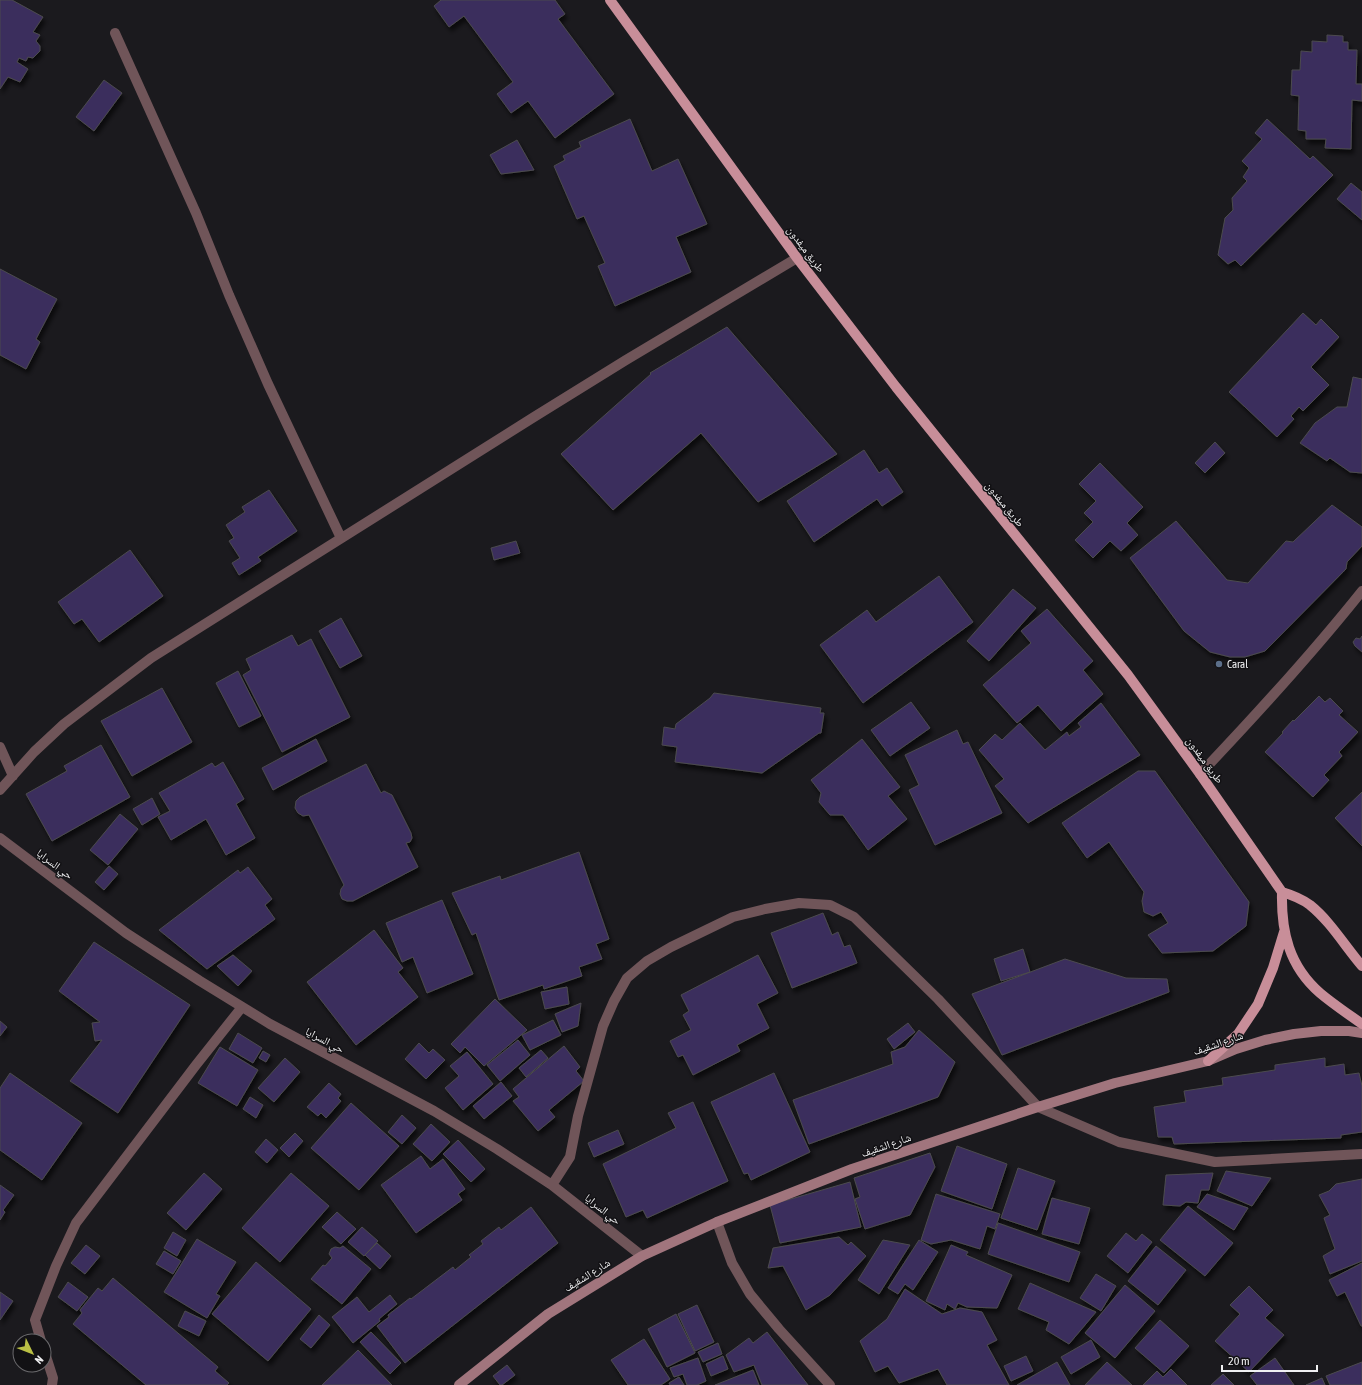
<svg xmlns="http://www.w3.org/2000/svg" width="1362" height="1385" viewBox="0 0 1362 1385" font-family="'Asap Condensed','Noto Naskh Arabic',sans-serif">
<defs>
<filter id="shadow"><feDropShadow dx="2.5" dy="4.5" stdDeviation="2" flood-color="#0009"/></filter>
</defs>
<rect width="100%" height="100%" fill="#1b1a1e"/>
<path fill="#3b2d5d" stroke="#4c4b4e" filter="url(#shadow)" d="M0 0H12L43 17 33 32 40 35 36 41 40 46V51L33 58 28 57 26 61 19 58 17 62 28 69 20 82 8 77 0 89Z
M441 0H555L565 14 558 19 614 94 555 138 528 101 511 113 497 94 513 82 464 16 449 27 434 6Z
M1327 35 1343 36V42H1348V50H1357L1356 84H1362V101L1352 100 1351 149 1325 148 1326 139H1306V131L1298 130 1299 96 1291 95 1292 70H1300L1301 51 1312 52V41L1327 42Z
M104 80 122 93 94 131 76 117Z
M630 119 652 171 678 159 707 224 676 237 691 272 615 306 598 266 605 263 584 216 577 219 554 166 565 160 563 156 581 147 579 142Z
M1267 119 1310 159 1313 156 1333 175 1241 266 1235 260 1228 264 1218 255 1225 218 1233 210 1232 198 1247 181 1243 177 1249 168 1242 161 1262 139 1255 133Z
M517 140 534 170 501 174 490 155Z
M1351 183 1362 192V220L1337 199Z
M0 269 57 299 36 339 40 342 26 369 0 355Z
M1303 313 1316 325 1321 319 1339 337 1311 367 1329 385 1303 411 1299 407 1291 416 1294 419 1277 437 1229 392Z
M727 327 837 454 758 502 701 433 613 510 561 454 651 374 650 373Z
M1353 377 1362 379V473L1350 472 1330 458 1327 461 1300 443 1315 423 1337 407H1347Z
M1215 442 1225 453 1205 473 1195 463Z
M864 450 879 473 887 468 903 492 882 506 877 499 814 542 787 501Z
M1100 463 1143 507 1127 523 1138 535 1121 551 1110 541 1093 558 1075 540 1093 522 1084 513 1096 501 1079 484Z
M269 490 297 531 258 557 261 561 239 575 232 563 240 558 229 541 234 538 226 525 245 512 242 507Z
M1332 505 1362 527V546L1347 562 1346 569 1265 651 1245 657H1230L1210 652 1184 631 1130 558 1176 521 1227 580 1248 583 1286 541 1293 542Z
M516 541 520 553 494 560 491 548Z
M130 550 163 596 99 642 82 619 74 624 58 602Z
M939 576 973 622 863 703 820 645 867 610 876 622Z
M1013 589 1036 608 989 661 967 641Z
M1047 609 1093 661 1083 670 1103 694 1061 731 1038 705 1017 723 983 685 1031 643 1021 631Z
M341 618 362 656 340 668 319 631Z
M292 635 298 646 311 639 350 717 282 752 243 675 251 670 246 659Z
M1362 636V652L1355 646 1353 642 1356 638 1360 639Z
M238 671 261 716 239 727 216 683Z
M162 688 192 742 132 776 101 721Z
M714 693 821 708 820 713H824L821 733H819L762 773 675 762 677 747 662 745 664 727 675 729 676 724 710 698Z
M1319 696 1325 702 1330 698 1343 711 1339 715 1358 732 1339 752 1342 756 1324 775 1329 780 1313 797 1265 752 1283 733 1282 732 1293 720 1294 721Z
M911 702 930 728 890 756 871 730Z
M1101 703 1140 755 1028 823 995 786 1004 779 979 750 995 734 1002 740 1020 723 1045 750 1067 732 1069 736 1081 727 1078 723Z
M957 730 963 744 968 742 1002 813 935 845 909 790 919 785 905 755Z
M316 739 327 761 273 790 262 768Z
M862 739 900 787 888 796 907 819 868 850 843 815H830L819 802 821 793 811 780Z
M101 745 130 797 52 841 26 794 67 771 64 766Z
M223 762 244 799 236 804 255 838 226 855 206 819 171 840 158 817 170 811 159 793 212 763 215 767Z
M366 764 381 793 384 791 392 795 411 833 412 838 410 842 406 843 418 867 353 901H347L342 899 340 894 341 889 344 885 309 815 303 816 298 813 295 808 296 801 300 797Z
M1138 771H1155L1249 902 1246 926 1213 951 1162 953 1148 935 1168 923 1161 912 1153 916 1144 912 1142 901 1144 892 1109 842 1087 858 1062 823Z
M1362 792V846L1335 818Z
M152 798 160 814 142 825 133 809Z
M120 814 138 829 108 865 90 850Z
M579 852 609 939 596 944 602 959 579 967 582 976 544 989 543 985 499 1000 476 933 472 935 452 893 500 876 501 880Z
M109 866 118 874 104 890 95 882Z
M248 867 272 899 265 905 275 919 207 969 159 930 238 870 240 873Z
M442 900 473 974 427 993 413 957 402 962 386 923Z
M823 913 832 935 838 932 844 947 850 945 857 963 792 988 771 933Z
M374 930 403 968 398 972 418 997 356 1045 307 982Z
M94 942 190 1005 118 1113 70 1081 102 1040 95 1041 92 1023 100 1022 59 991Z
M1023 949 1030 972 1001 981 994 959Z
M233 955 252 971 238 986 217 966Z
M758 955 778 993 757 1004 769 1028 737 1045 740 1051 693 1075 683 1055 678 1057 670 1041 691 1030 683 1015 689 1011 681 995Z
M1065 959 1126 978 1167 979 1169 992 1002 1055 972 994Z
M567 987 569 1004 545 1009 541 992Z
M495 999 527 1030 484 1066 465 1047 460 1053 451 1044Z
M581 1003 578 1026 562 1032 555 1014Z
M553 1020 561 1035 530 1050 522 1035Z
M0 1021 7 1027 0 1036Z
M908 1023 915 1032 894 1049 887 1039Z
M919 1030 955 1062 938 1097 809 1144 793 1100 893 1064 891 1052 905 1047Z
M238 1033 262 1048 253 1063 229 1049Z
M518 1040 530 1055 500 1081 487 1065Z
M419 1043 429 1053 433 1049 445 1060 426 1079 405 1059Z
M564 1046 580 1067 576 1071 584 1081 549 1110 555 1117 538 1131 513 1101 519 1097 513 1089Z
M220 1047 258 1070 237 1106 198 1083Z
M541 1050 548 1058 526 1077 519 1068Z
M263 1051 270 1055 266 1062 259 1058Z
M467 1052 493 1084 463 1110 445 1088 459 1076 450 1066Z
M285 1058 300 1072 274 1102 258 1088Z
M1325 1058V1067L1344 1064 1345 1075 1359 1073 1362 1086V1132L1341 1135V1138L1174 1144 1172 1137H1158L1154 1107 1186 1102 1184 1091 1223 1085 1222 1078 1275 1070V1065Z
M10 1073 82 1123 42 1180 0 1150V1088Z
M774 1073 810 1152 751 1180 748 1173 744 1174 711 1102Z
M501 1082 512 1096 484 1119 473 1106Z
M329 1083 341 1094 338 1098 341 1101 326 1118 321 1113 318 1116 307 1107Z
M250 1097 263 1105 256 1118 243 1109Z
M693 1102 728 1181 647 1218 643 1210 626 1217 603 1164 676 1128 668 1113Z
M351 1103 399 1146 359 1190 311 1148Z
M402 1115 416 1128 402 1144 388 1132Z
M431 1124 450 1142 432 1161 413 1144Z
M618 1130 624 1144 594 1157 588 1143Z
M295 1133 303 1141 289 1157 280 1148Z
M266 1139 278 1150 267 1163 255 1152Z
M458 1140 485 1169 471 1182 443 1154Z
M957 1146 1007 1164 992 1209 941 1191Z
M930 1153 935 1167 910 1215 865 1229 855 1199 860 1197 854 1178Z
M421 1156 430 1169 443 1159 465 1189 458 1194 462 1200 416 1233 381 1185Z
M1018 1168 1055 1181 1037 1230 1001 1218Z
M1226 1171 1271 1178 1252 1206 1217 1191Z
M204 1173 222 1189 186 1230 167 1213Z
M291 1173 329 1206 280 1262 242 1228Z
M1213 1173 1209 1190H1201L1198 1203 1186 1202 1180 1206 1163 1205 1166 1175Z
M1362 1179V1261L1330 1274 1323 1256 1335 1249 1324 1218 1330 1215 1319 1195 1329 1191 1336 1184Z
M850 1182 861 1227 780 1243 770 1205Z
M0 1185 14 1195 3 1210 5 1212 0 1220Z
M936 1194 1000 1214 995 1229 987 1226 980 1249 951 1240 931 1244 921 1240Z
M1207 1194 1248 1208 1234 1230 1197 1207Z
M1052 1198 1090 1208 1079 1244 1042 1234Z
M1188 1206 1233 1243 1205 1276 1160 1240Z
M531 1207 558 1243 405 1363 377 1326 389 1317 388 1315 410 1298 411 1299 453 1267 455 1270 471 1257 469 1255 483 1244 481 1241 499 1227 501 1230Z
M337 1212 356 1229 341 1244 322 1227Z
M998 1223 1080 1252 1069 1282 988 1254Z
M362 1227 378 1241 364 1256 348 1242Z
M173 1232 186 1240 177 1256 164 1248Z
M1126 1233 1136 1241 1142 1234 1152 1242 1128 1273 1107 1256Z
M839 1237 848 1245 851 1242 866 1256 830 1295 806 1310 783 1266 768 1268 773 1248Z
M197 1239 236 1262 216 1294 220 1296 207 1318 164 1292Z
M883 1240 910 1245 879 1294 858 1280Z
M919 1240 938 1252 913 1290 905 1284 898 1294 888 1288Z
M377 1243 391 1256 380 1269 365 1255Z
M86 1245 100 1256 85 1274 71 1263Z
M951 1245 968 1252 966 1255 1012 1275 997 1308 967 1307 958 1303 955 1309 947 1304 945 1310 926 1301Z
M343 1246 371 1269 342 1304 311 1279 323 1265 325 1266 332 1258 329 1254 331 1249 335 1247 340 1248Z
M1156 1246 1186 1270 1158 1305 1128 1281Z
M164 1251 181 1261 173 1274 156 1264Z
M256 1262 311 1309 268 1361 212 1314Z
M1362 1263V1326H1361L1345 1292 1337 1296 1329 1280Z
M1096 1274 1116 1286 1101 1311 1080 1298Z
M113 1278 218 1367 215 1371 229 1383 227 1385H146L73 1324 82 1313 80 1310 98 1288 102 1291Z
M68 1282 88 1297 77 1311 58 1297Z
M1030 1283 1096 1312 1069 1344 1046 1330 1049 1322 1018 1309Z
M1125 1285 1155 1311 1115 1358 1085 1333Z
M1249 1286 1273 1310 1265 1318 1284 1335 1249 1372 1215 1341 1240 1314 1230 1305Z
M905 1289 942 1314 960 1308 982 1312 997 1340 987 1345 1009 1385H947L938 1369 899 1383 888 1366 875 1372 860 1341 887 1319Z
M0 1292 13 1301 0 1320Z
M390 1295 397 1304 379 1319 380 1321 353 1343 332 1317 357 1297 369 1312Z
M697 1305 714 1342 695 1351 678 1314Z
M185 1311 206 1321 199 1336 178 1326Z
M676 1314 695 1353 667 1367 648 1329Z
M319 1315 330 1325 311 1348 300 1339Z
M1160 1320 1189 1346 1164 1373 1135 1348Z
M371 1332 401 1363 390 1374 360 1342Z
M767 1332 808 1385H762L754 1365 734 1372 726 1355 749 1338 753 1343Z
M644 1339 670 1379 661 1385H628L611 1360Z
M1091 1340 1100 1357 1071 1374 1061 1357Z
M718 1343 722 1354 703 1362 698 1352Z
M358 1350 392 1385H322Z
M723 1356 728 1369 711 1376 706 1364Z
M1026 1356 1033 1371 1011 1381 1004 1366Z
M698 1358 706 1381 697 1385H687L683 1374 674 1377 670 1368Z
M1275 1358 1294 1385H1257L1250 1376Z
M1057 1362 1070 1385H1017Z
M1107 1362 1132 1385H1085Z
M1362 1362V1385H1330L1326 1376Z
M507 1365 515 1375 502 1385H500L493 1376Z
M1171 1369 1187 1385H1143L1157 1371 1163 1377Z
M753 1370 759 1385H715Z
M1223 1374 1234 1385H1211Z
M679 1377 684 1385H670L669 1383Z
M1322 1378 1325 1385H1306Z"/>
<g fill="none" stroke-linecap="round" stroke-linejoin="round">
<path stroke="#705559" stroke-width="10" d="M115 33 196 213 229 295 268 384 341 538
M0 747 13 776
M1200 774C1256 715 1311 655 1362 591
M0 790 34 752 64 724 151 658 534 417 626 360 797 258
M0 838 126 933 200 981 270 1024 434 1111 497 1149 552 1185 642 1256
M552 1185 570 1157 578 1116 603 1026 614 1001 627 978 647 961 671 947 733 917 765 909 799 903 830 905 854 917 938 999 1038 1107 1119 1142 1215 1162 1362 1154
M717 1222 732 1263 750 1294 779 1329 830 1385
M41 1341 35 1320 56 1266 76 1223 196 1065 242 1007
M44 1350 53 1378 52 1385"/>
<path stroke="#a1757d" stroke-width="10" d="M459 1385 548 1314 642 1256 717 1222 852 1169 1038 1107 1115 1083 1208 1061 1236 1049 1265 1040 1294 1034 1321 1031H1349L1362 1033"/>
<path stroke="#c88e99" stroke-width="10" d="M610 0 797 258 896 387 1128 675 1200 774 1282 892C1281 932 1289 966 1320 993 1333 1004 1348 1014 1362 1024
M1282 892C1292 895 1302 899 1310 905 1330 921 1345 946 1362 966
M1208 1061 1238 1034 1258 1004 1273 968 1284 932"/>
</g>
<circle fill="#5c6f8a" stroke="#121114" stroke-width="1.5" cx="1219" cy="664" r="4"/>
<g text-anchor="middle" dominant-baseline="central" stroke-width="3" stroke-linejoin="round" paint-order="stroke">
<g font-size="11" fill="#f0f0f2" stroke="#121114">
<text transform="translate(806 249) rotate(53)">طريق ميفدون</text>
<text transform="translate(1005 504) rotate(51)">طريق ميفدون</text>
<text transform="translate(1205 760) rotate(54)">طريق ميفدون</text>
<text transform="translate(55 864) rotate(37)">حي السرايا</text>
<text transform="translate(325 1040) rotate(28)">حي السرايا</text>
<text transform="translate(1218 1043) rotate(-19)">شارع الشقيف</text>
<text transform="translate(886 1145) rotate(-19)">شارع الشقيف</text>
<text transform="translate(603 1209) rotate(38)">حي السرايا</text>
<text transform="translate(587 1275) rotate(-32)">شارع الشقيف</text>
</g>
<g font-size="11" fill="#f0f0f2" stroke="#121114" text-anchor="start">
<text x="1227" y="664">Caral</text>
</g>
</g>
<g transform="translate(32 1353) rotate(133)"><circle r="19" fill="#121114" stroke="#6b6a6d"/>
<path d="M0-3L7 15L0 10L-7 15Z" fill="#bac045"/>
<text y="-6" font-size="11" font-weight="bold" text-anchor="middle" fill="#f0f0f2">N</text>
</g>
<path d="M1222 1365v6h95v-6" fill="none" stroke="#f0f0f2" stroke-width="2"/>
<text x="1228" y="1365" font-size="12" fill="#f0f0f2" stroke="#121114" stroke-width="3" paint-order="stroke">20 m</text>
</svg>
